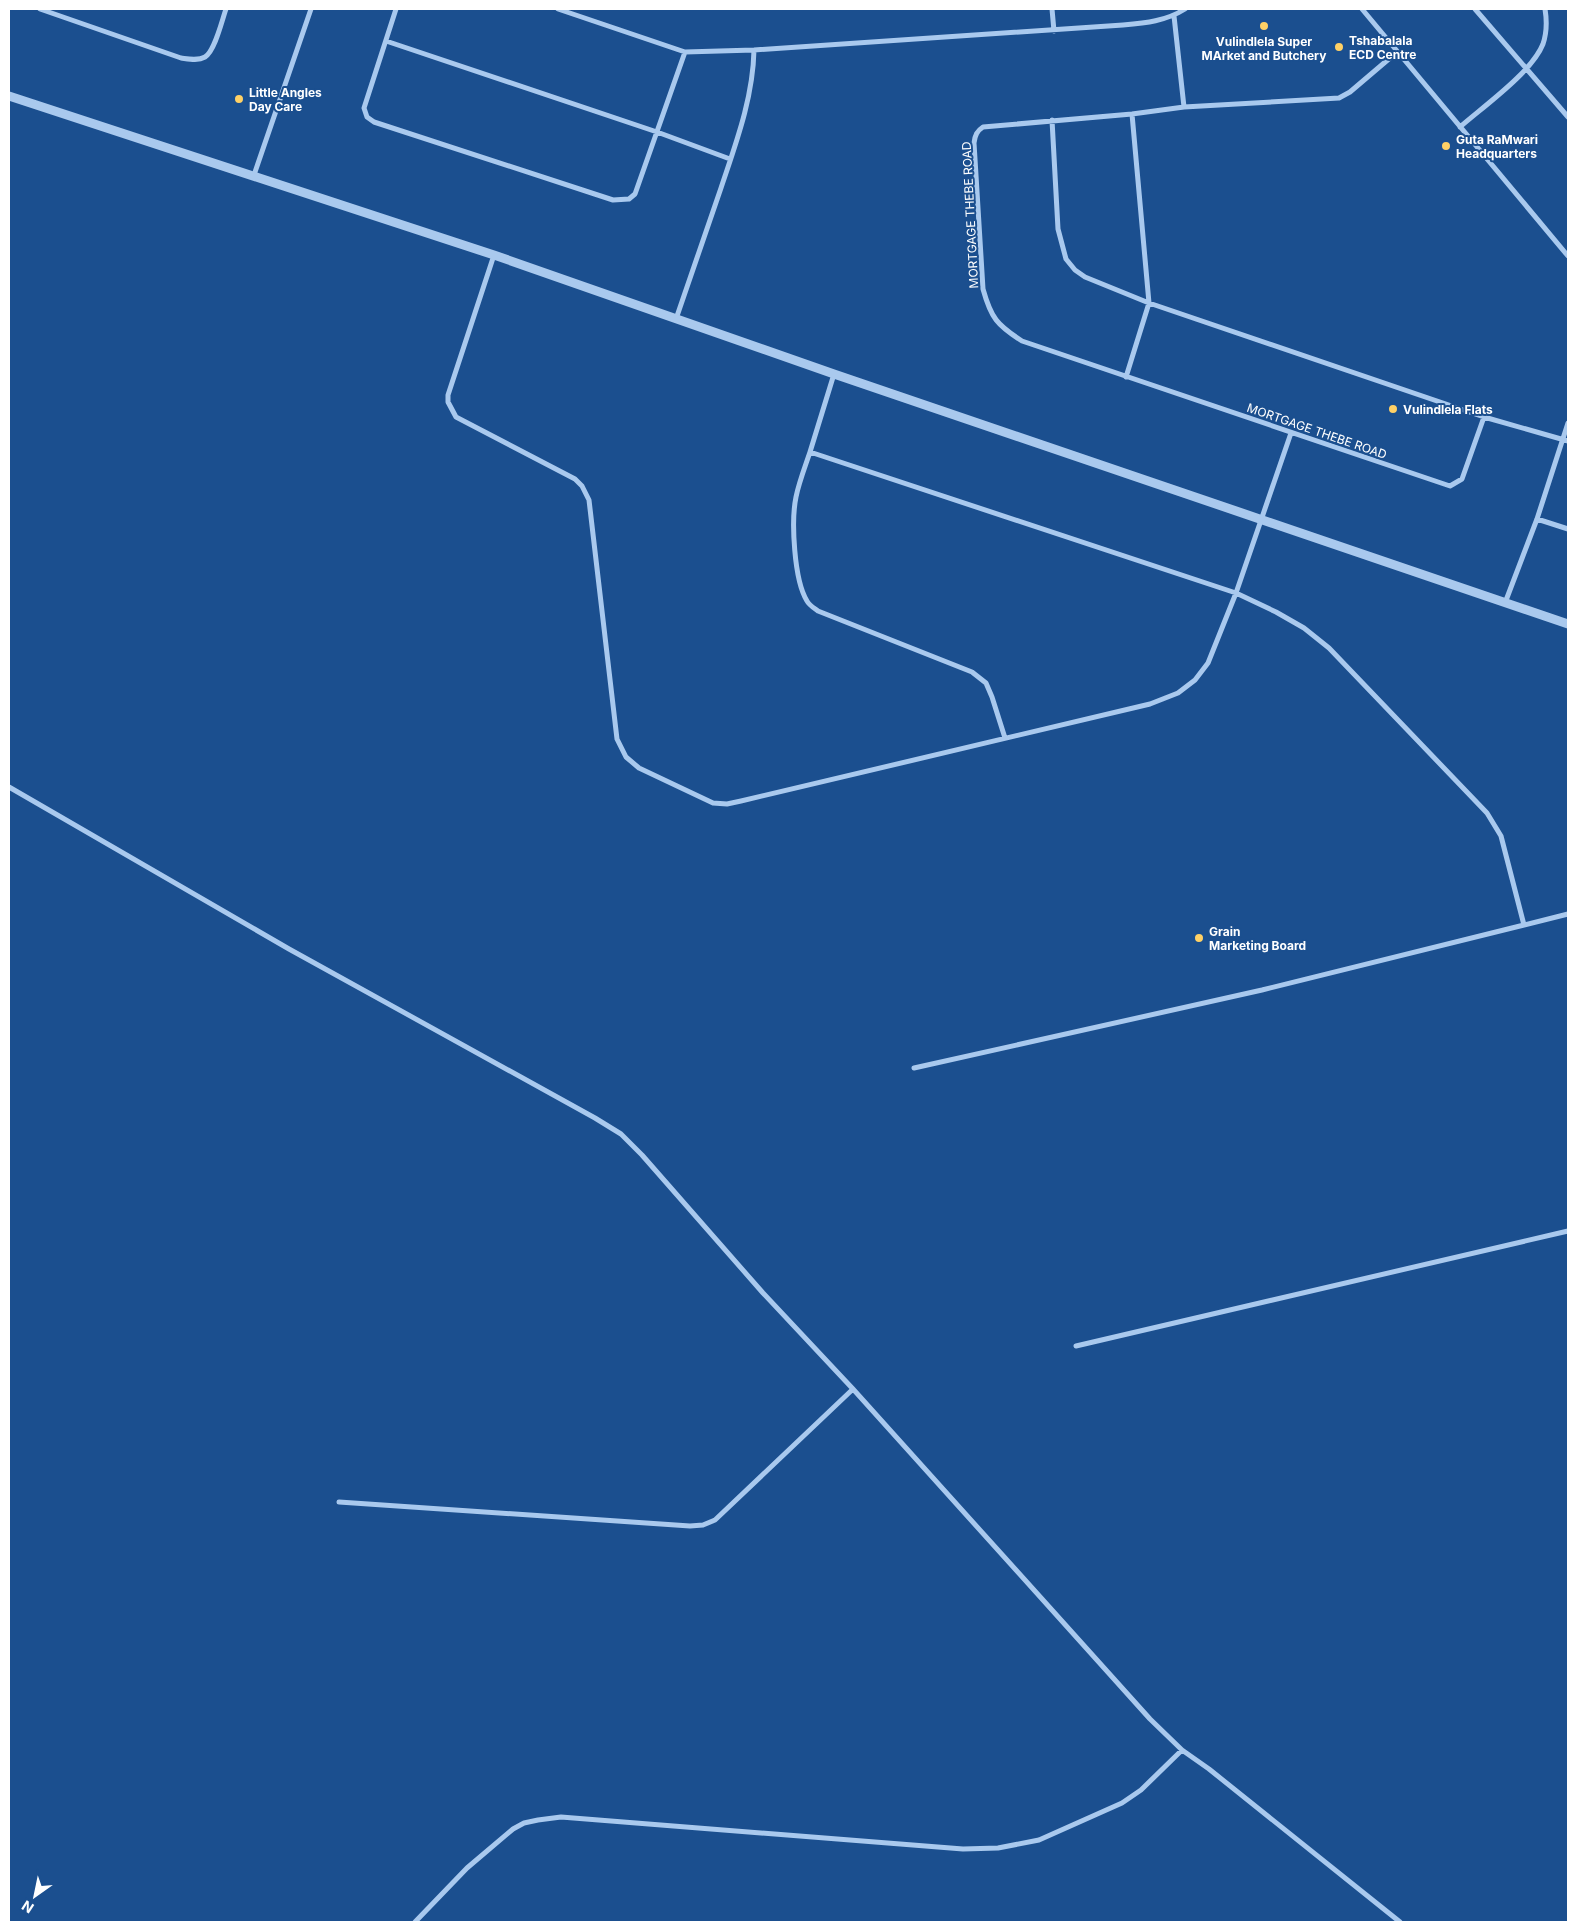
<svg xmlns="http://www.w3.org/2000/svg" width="1577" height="1931" viewBox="0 0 1577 1931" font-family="Inter,sans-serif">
<rect width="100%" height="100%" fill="#1b4f8f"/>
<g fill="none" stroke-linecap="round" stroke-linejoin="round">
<path stroke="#a9c9ee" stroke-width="5" d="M40 9 181 58C189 59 198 61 205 57 215 51 222 20 226 9
M396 9 364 108 367 117 374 122 613 200 629 199 635 194 685 52
M558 9 685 52 754 50 1123 25C1146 23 1166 21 1185 9
M1052 9 1054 31
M1362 9 1568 256
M1475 9 1568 117
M1174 16 1184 107
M386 41 657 132 730 159
M1397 52 1350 92 1339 98 1184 107 1132 114 983 127C977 131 975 135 974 143L983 289C991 318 997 325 1022 341L1450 486 1462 479 1484 417
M1052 120 1058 229 1066 259 1075 270 1085 277 1149 303 1484 417 1568 441
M1460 127C1484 106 1532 72 1543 44 1547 32 1547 21 1545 9
M254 175 311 9
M494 255 448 395V402L456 417 575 479 582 486 589 500 617 739 626 757 639 768 713 803 727 804 741 801 1150 704 1178 693 1195 680 1208 663 1236 593 1291 433
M676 319C691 275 706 232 721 188 736 143 753 98 754 50
M834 374 810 452 1236 593 1276 612 1304 628 1329 648 1487 813 1501 836 1524 925 1568 914
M1126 377 1149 303 1132 114
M810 452C805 467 799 482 796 497 791 521 794 580 807 601 809 605 814 608 818 611L972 672 986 683 992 697 1005 738
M1537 519 1568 529
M1505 603 1537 519 1568 423
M9 787 289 949 595 1118 621 1134 642 1155 763 1293 853 1389 1150 1719 1182 1750 1209 1769 1400 1922
M914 1068 1262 990 1524 925
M1076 1346 1568 1231
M339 1502 690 1526 703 1525 715 1520 853 1389
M415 1922 467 1868 513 1829 524 1823 538 1820 561 1817 963 1849 998 1848 1039 1840 1122 1803 1141 1790 1182 1750"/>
<path stroke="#a9c9ee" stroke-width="9" d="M9 96 494 255 834 374 1568 624"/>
</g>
<g fill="#ffd166" stroke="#1b4f8f" stroke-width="2">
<circle cx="1264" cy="26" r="5"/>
<circle cx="1339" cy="47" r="5"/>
<circle cx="239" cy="99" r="5"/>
<circle cx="1446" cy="146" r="5"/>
<circle cx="1393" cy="409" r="5"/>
<circle cx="1199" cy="938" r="5"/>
</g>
<g text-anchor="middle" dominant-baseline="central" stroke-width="4" stroke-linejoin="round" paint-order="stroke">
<g font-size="12" font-weight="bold" fill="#fff" stroke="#1b4f8f" text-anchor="start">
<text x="1349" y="40">Tshabalala<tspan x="1349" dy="14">ECD Centre</tspan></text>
<text x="1264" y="41" text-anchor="middle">Vulindlela Super<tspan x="1264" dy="14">MArket and Butchery</tspan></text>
<text x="249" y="92">Little Angles<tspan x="249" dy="14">Day Care</tspan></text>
<text x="1456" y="139">Guta RaMwari<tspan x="1456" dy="14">Headquarters</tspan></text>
<text x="1403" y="409">Vulindlela Flats</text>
<text x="1209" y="931">Grain<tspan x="1209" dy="14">Marketing Board</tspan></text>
</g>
<g font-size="12" fill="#fff" stroke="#1b4f8f">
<text transform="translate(970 215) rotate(-93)">MORTGAGE THEBE ROAD</text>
<text transform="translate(1317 431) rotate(19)">MORTGAGE THEBE ROAD</text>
</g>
</g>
<rect width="1577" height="1931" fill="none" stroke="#ffffff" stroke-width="20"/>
<g transform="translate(35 1896) rotate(213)" stroke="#1b4f8f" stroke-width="4" paint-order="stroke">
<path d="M0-4L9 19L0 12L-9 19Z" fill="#ffffff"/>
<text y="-8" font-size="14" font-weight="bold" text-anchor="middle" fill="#ffffff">N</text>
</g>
</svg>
